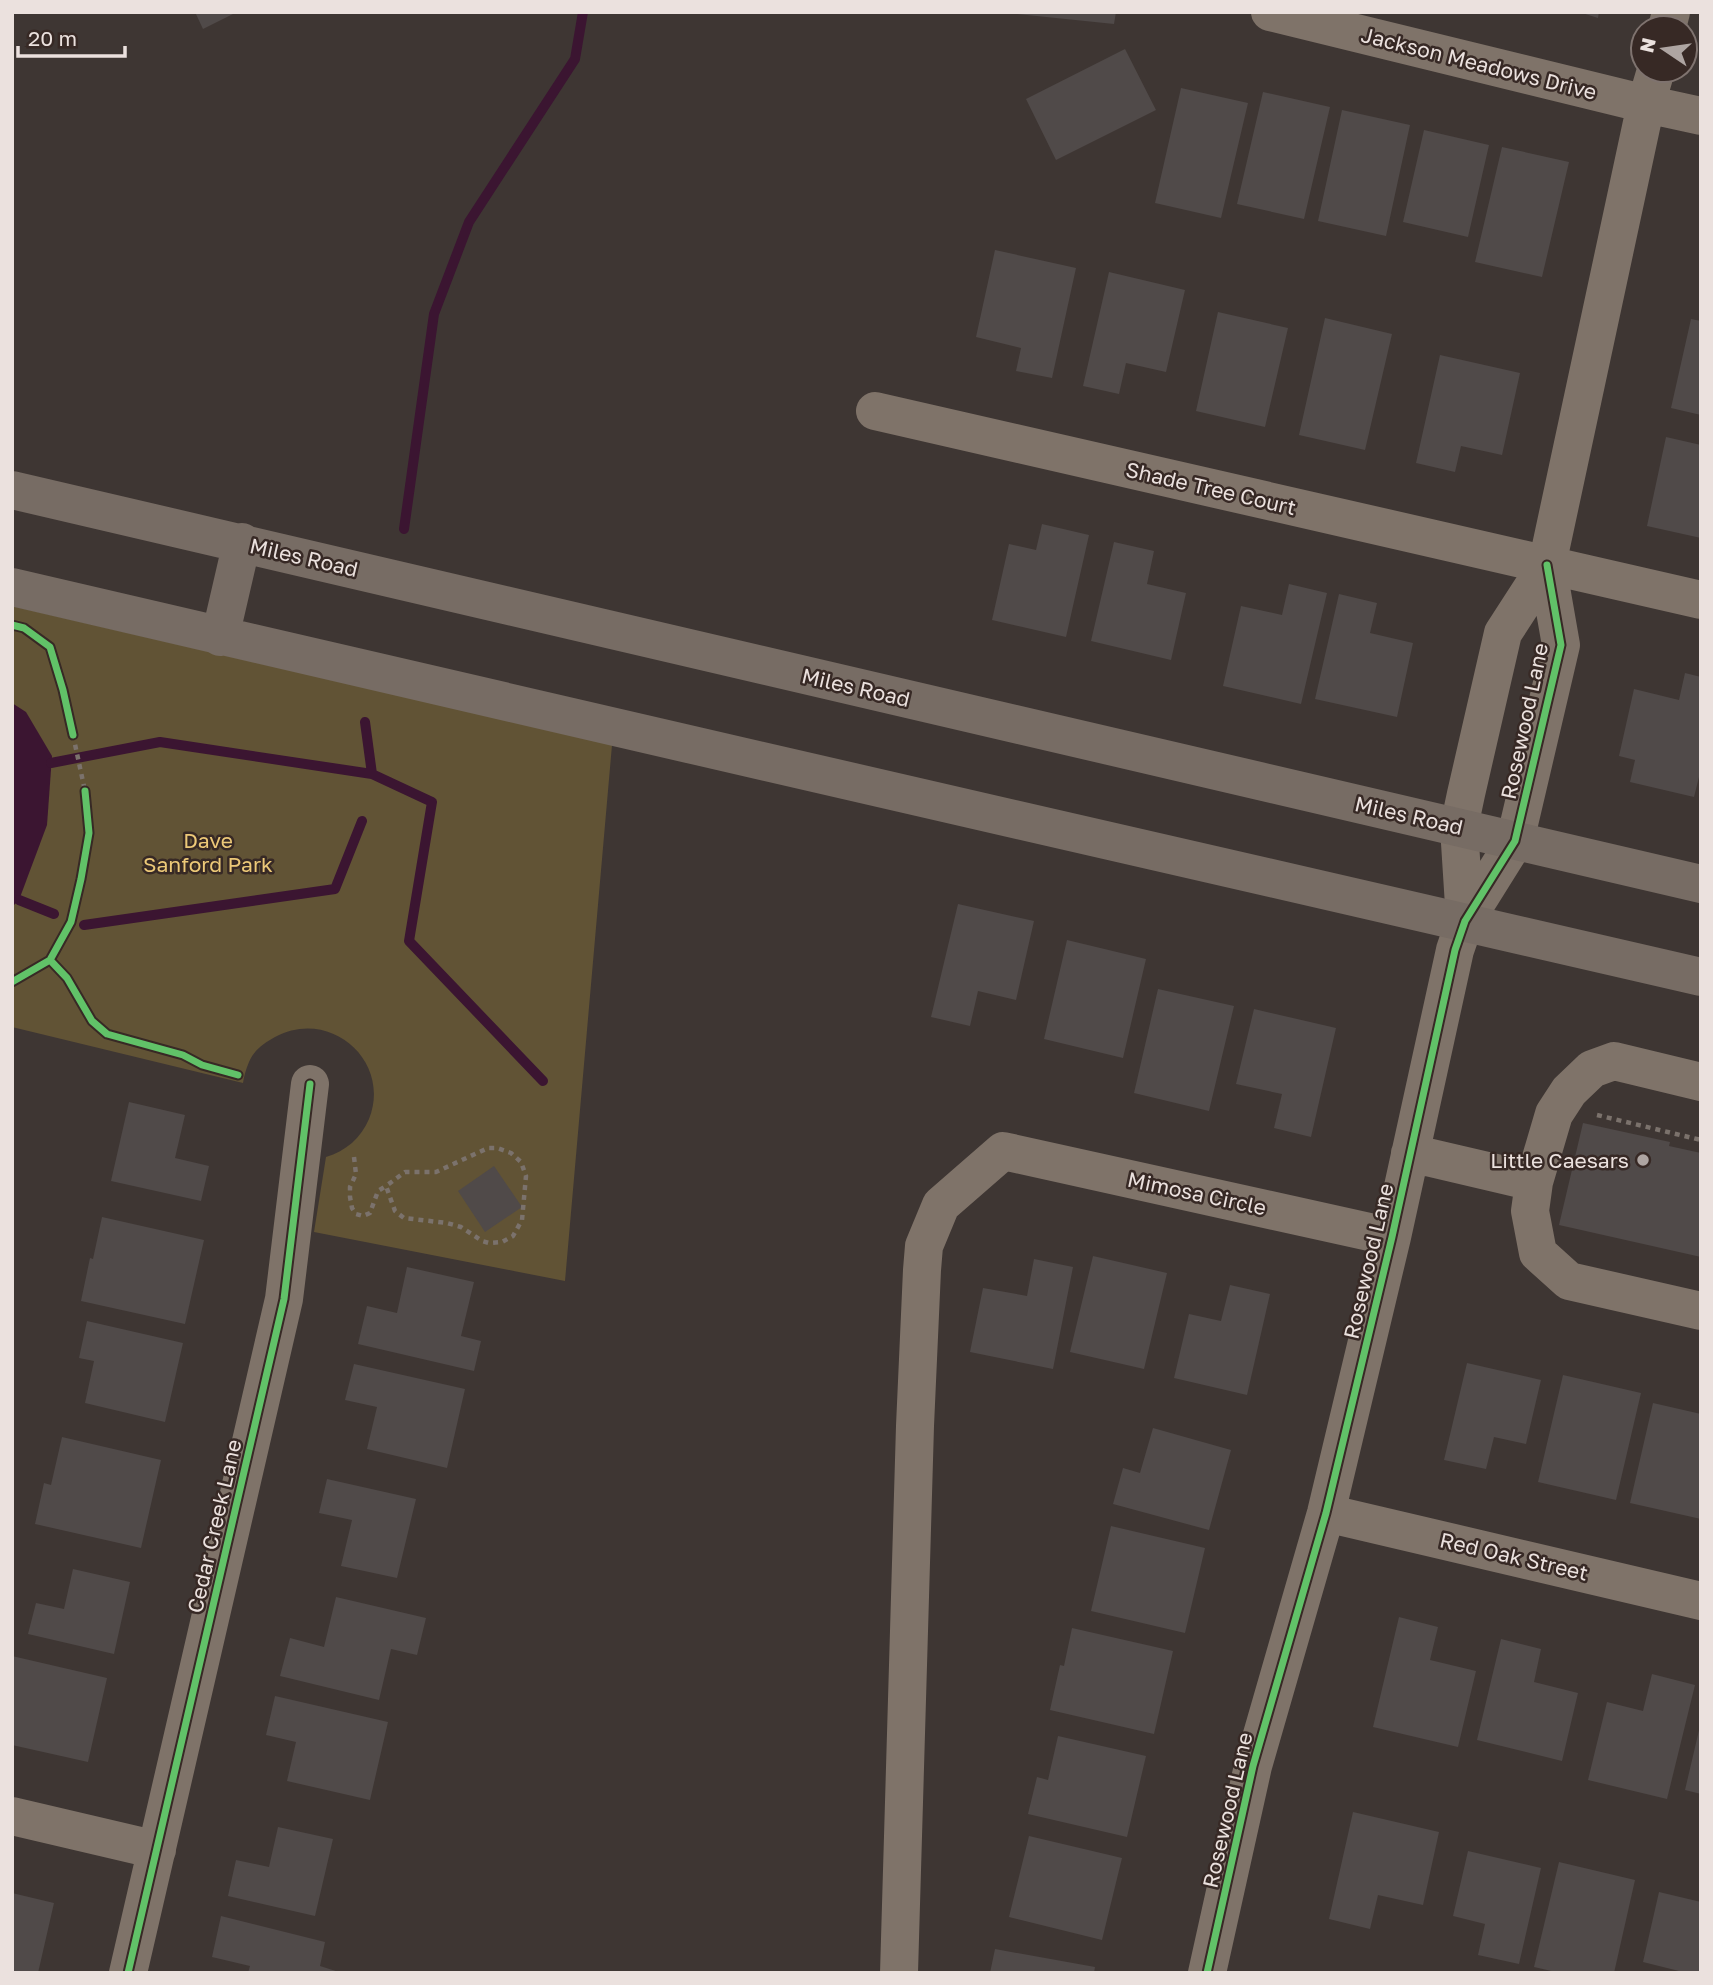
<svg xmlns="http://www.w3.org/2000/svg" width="1713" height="1985" viewBox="0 0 1713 1985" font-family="'Golos Text',sans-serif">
<rect width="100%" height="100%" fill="#3e3633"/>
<path fill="#615335" d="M12 606 612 745 565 1281 314 1232 326 1157C346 1151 361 1138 369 1119 392 1061 330 1007 275 1037 264 1043 254 1050 249 1062 246 1069 244 1076 243 1083L12 1027Z"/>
<path fill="#3b1531" d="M12 703 26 712 52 756 47 825 19 900 12 907Z"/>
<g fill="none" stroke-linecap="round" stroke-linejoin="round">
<path stroke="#3b1531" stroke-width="10" d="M404 529 434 314 469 222 575 59 583 12
M51 763 160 742 372 774 365 722
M372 774 432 802 409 941 543 1081
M19 900 54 914
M84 925 335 889 362 821"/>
</g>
<path fill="#504a49" d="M195 12H237L203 29Z
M1018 12H1116L1114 24 1017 14Z
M1579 12H1599L1598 18Z
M1125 49 1156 110 1056 160 1026 99Z
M1181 88 1248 103 1221 218 1155 203Z
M1263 92 1330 107 1304 219 1237 204Z
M1342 110 1410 125 1386 236 1318 221Z
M1424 130 1489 145 1468 237 1403 222Z
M1502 147 1569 162 1542 277 1475 262Z
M995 250 1076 268 1052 378 1016 371 1021 348 976 337Z
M1109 272 1185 290 1166 372 1126 363 1119 394 1083 386Z
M1218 312 1288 328 1265 427 1196 411Z
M1325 318 1392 334 1365 450 1299 435Z
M1691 319 1701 321V415L1671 408Z
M1440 355 1520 373 1502 455 1461 446 1455 472 1416 463Z
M1666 437 1701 445V538L1647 526Z
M1042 524 1089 535 1066 637 992 620 1009 544 1036 550Z
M1114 542 1154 551 1147 584 1186 593 1171 660 1091 641Z
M1289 584 1327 593 1301 704 1223 686 1241 606 1282 615Z
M1339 594 1377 603 1370 633 1413 643 1397 717 1315 699Z
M1685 673 1701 677V769L1694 797 1630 782 1635 760 1619 756 1634 689 1679 700Z
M958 904 1034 921 1016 1000 978 991 970 1026 931 1017Z
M1067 940 1146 959 1123 1058 1044 1039Z
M1158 989 1234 1006 1209 1111 1134 1093Z
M1254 1009 1336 1028 1311 1137 1274 1128 1282 1094 1236 1084Z
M129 1102 185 1115 175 1158 209 1166 201 1201 111 1181Z
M1583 1123 1670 1142 1669 1146 1701 1153V1257L1559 1225Z
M494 1166 522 1207 485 1232 458 1191Z
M102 1217 204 1240 185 1324 81 1301 90 1258 93 1259Z
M1093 1256 1167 1273 1144 1369 1070 1352Z
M1034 1259 1073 1267 1053 1369 970 1352 983 1288 1027 1296Z
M407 1267 474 1282 461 1336 481 1341 474 1371 358 1344 367 1306 397 1313Z
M1230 1285 1270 1294 1247 1395 1174 1378 1189 1314 1221 1321Z
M87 1321 183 1343 165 1422 85 1403 94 1361 79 1358Z
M1467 1363 1541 1380 1526 1444 1494 1437 1486 1469 1444 1460Z
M354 1364 465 1389 447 1468 367 1449 377 1407 345 1400Z
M1563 1375 1641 1393 1616 1500 1538 1482Z
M1653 1403 1701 1414V1519L1630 1503Z
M1153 1428 1231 1450 1209 1530 1113 1504 1123 1468 1140 1473Z
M62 1437 161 1460 141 1548 35 1524 44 1483 51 1485Z
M327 1479 416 1499 397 1578 341 1566 352 1520 319 1513Z
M1111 1526 1205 1548 1185 1633 1091 1611Z
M73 1569 130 1582 114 1654 28 1634 36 1603 64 1609Z
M336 1597 426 1618 417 1655 391 1649 379 1700 280 1676 290 1638 324 1647Z
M1399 1617 1438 1627 1430 1660 1476 1671 1458 1747 1373 1727Z
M1072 1628 1173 1651 1154 1734 1050 1710 1060 1665 1064 1666Z
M1501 1639 1541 1649 1534 1682 1578 1693 1562 1761 1477 1740Z
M12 1656 107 1678 88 1762 12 1745Z
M1652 1674 1695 1685 1667 1799 1588 1780 1607 1702 1643 1711Z
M275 1696 388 1722 370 1800 287 1781 296 1742 266 1735Z
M1700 1726H1701V1794L1685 1790Z
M1058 1736 1146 1756 1127 1837 1028 1814 1037 1777 1048 1780Z
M1353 1812 1439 1832 1423 1905 1378 1895 1370 1929 1329 1919Z
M278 1827 333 1839 315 1916 228 1896 236 1860 269 1867Z
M1029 1836 1122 1858 1102 1940 1009 1917Z
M1468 1851 1541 1868 1519 1964 1478 1955 1485 1924 1453 1916Z
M1559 1862 1635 1880 1614 1973H1560L1534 1967Z
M1659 1892 1701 1902V1973H1687L1643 1962Z
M12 1893 54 1903 38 1973H12Z
M221 1916 325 1942 320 1966 342 1973H248L250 1966 212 1957Z
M995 1949 1095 1967 1094 1973H990Z"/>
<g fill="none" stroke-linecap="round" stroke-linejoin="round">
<path stroke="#7b726c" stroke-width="4.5" stroke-dasharray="5 5" stroke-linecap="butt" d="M73 735 85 791
M1597 1115 1701 1140
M354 1157 356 1174 350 1187V1197L352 1208 356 1214 363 1216 370 1213 378 1191 386 1186 395 1211 404 1218 447 1223 461 1227 482 1241 489 1243 502 1242 513 1236 522 1220 526 1176 521 1162 511 1153 497 1148H488L436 1172H405L386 1186"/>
<path stroke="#7f7369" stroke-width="38" d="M1270 12 1646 104 1701 116
M1667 28 1671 12
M875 411 1701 600
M1465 921 1459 827 1466 794 1503 633 1547 565 1646 104 1656 70
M1701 1082 1614 1061 1592 1069 1569 1091 1554 1114 1534 1182 1530 1211 1538 1253 1569 1281 1701 1311
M1410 1153 1534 1182
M1326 1513 1701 1601
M12 1816 157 1850
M128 1973 284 1299 310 1084
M899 1973 915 1426 922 1270 924 1246 941 1205 1003 1151 1392 1237
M1207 1973 1253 1766 1326 1513 1392 1237 1455 950 1465 921 1515 841 1561 645 1547 565"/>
<path stroke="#776c64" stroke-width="38" d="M12 490 1701 884
M12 587C574 721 1139 844 1701 977
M220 637 242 542"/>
<g stroke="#372925" stroke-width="11">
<path id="cycleway" d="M12 625 24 628 50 647 63 690 73 735
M50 960 67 978 92 1021 107 1034 183 1055 202 1065 238 1075
M12 982 50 960 71 922 81 879 89 833 85 791
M128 1973 284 1299 310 1084
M1207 1973 1253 1766 1326 1513 1392 1237 1455 950 1465 921 1515 841 1561 645 1547 565"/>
</g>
<use href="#cycleway" stroke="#61c268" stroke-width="7"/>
</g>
<circle fill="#aea5a2" stroke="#372925" stroke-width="2.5" cx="1643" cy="1160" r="7"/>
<g text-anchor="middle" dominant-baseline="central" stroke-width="5" stroke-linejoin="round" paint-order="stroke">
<g font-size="21" fill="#ebe1de" stroke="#372925">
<text transform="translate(1479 63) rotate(14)">Jackson Meadows Drive</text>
<text transform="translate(1211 488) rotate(13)">Shade Tree Court</text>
<text transform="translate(304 557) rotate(13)">Miles Road</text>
<text transform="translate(856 687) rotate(13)">Miles Road</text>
<text transform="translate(1524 721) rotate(-78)">Rosewood Lane</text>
<text transform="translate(1409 815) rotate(13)">Miles Road</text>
<text transform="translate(1197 1193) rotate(12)">Mimosa Circle</text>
<text transform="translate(1368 1261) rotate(-77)">Rosewood Lane</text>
<text transform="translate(214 1526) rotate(-77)">Cedar Creek Lane</text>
<text transform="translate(1514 1556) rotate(13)">Red Oak Street</text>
<text transform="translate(1227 1810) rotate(-77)">Rosewood Lane</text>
</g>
<g font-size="21" fill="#edc978" stroke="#372925">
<text x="208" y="840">Dave<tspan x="208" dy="24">Sanford Park</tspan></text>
</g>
<g font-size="21" fill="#ebe1de" stroke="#372925" text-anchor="end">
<text x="1629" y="1160">Little Caesars</text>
</g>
</g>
<rect width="1713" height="1985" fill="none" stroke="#ebe1de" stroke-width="28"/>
<g transform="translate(1664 49) rotate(283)"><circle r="33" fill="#372925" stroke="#7f736f" stroke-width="2"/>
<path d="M0-5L12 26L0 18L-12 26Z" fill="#aea5a2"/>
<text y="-10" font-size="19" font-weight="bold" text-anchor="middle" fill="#ebe1de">N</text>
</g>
<path d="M18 46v10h107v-10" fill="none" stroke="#ebe1de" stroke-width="3.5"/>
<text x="28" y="46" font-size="21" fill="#ebe1de" stroke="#372925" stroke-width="5" paint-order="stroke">20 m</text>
</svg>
